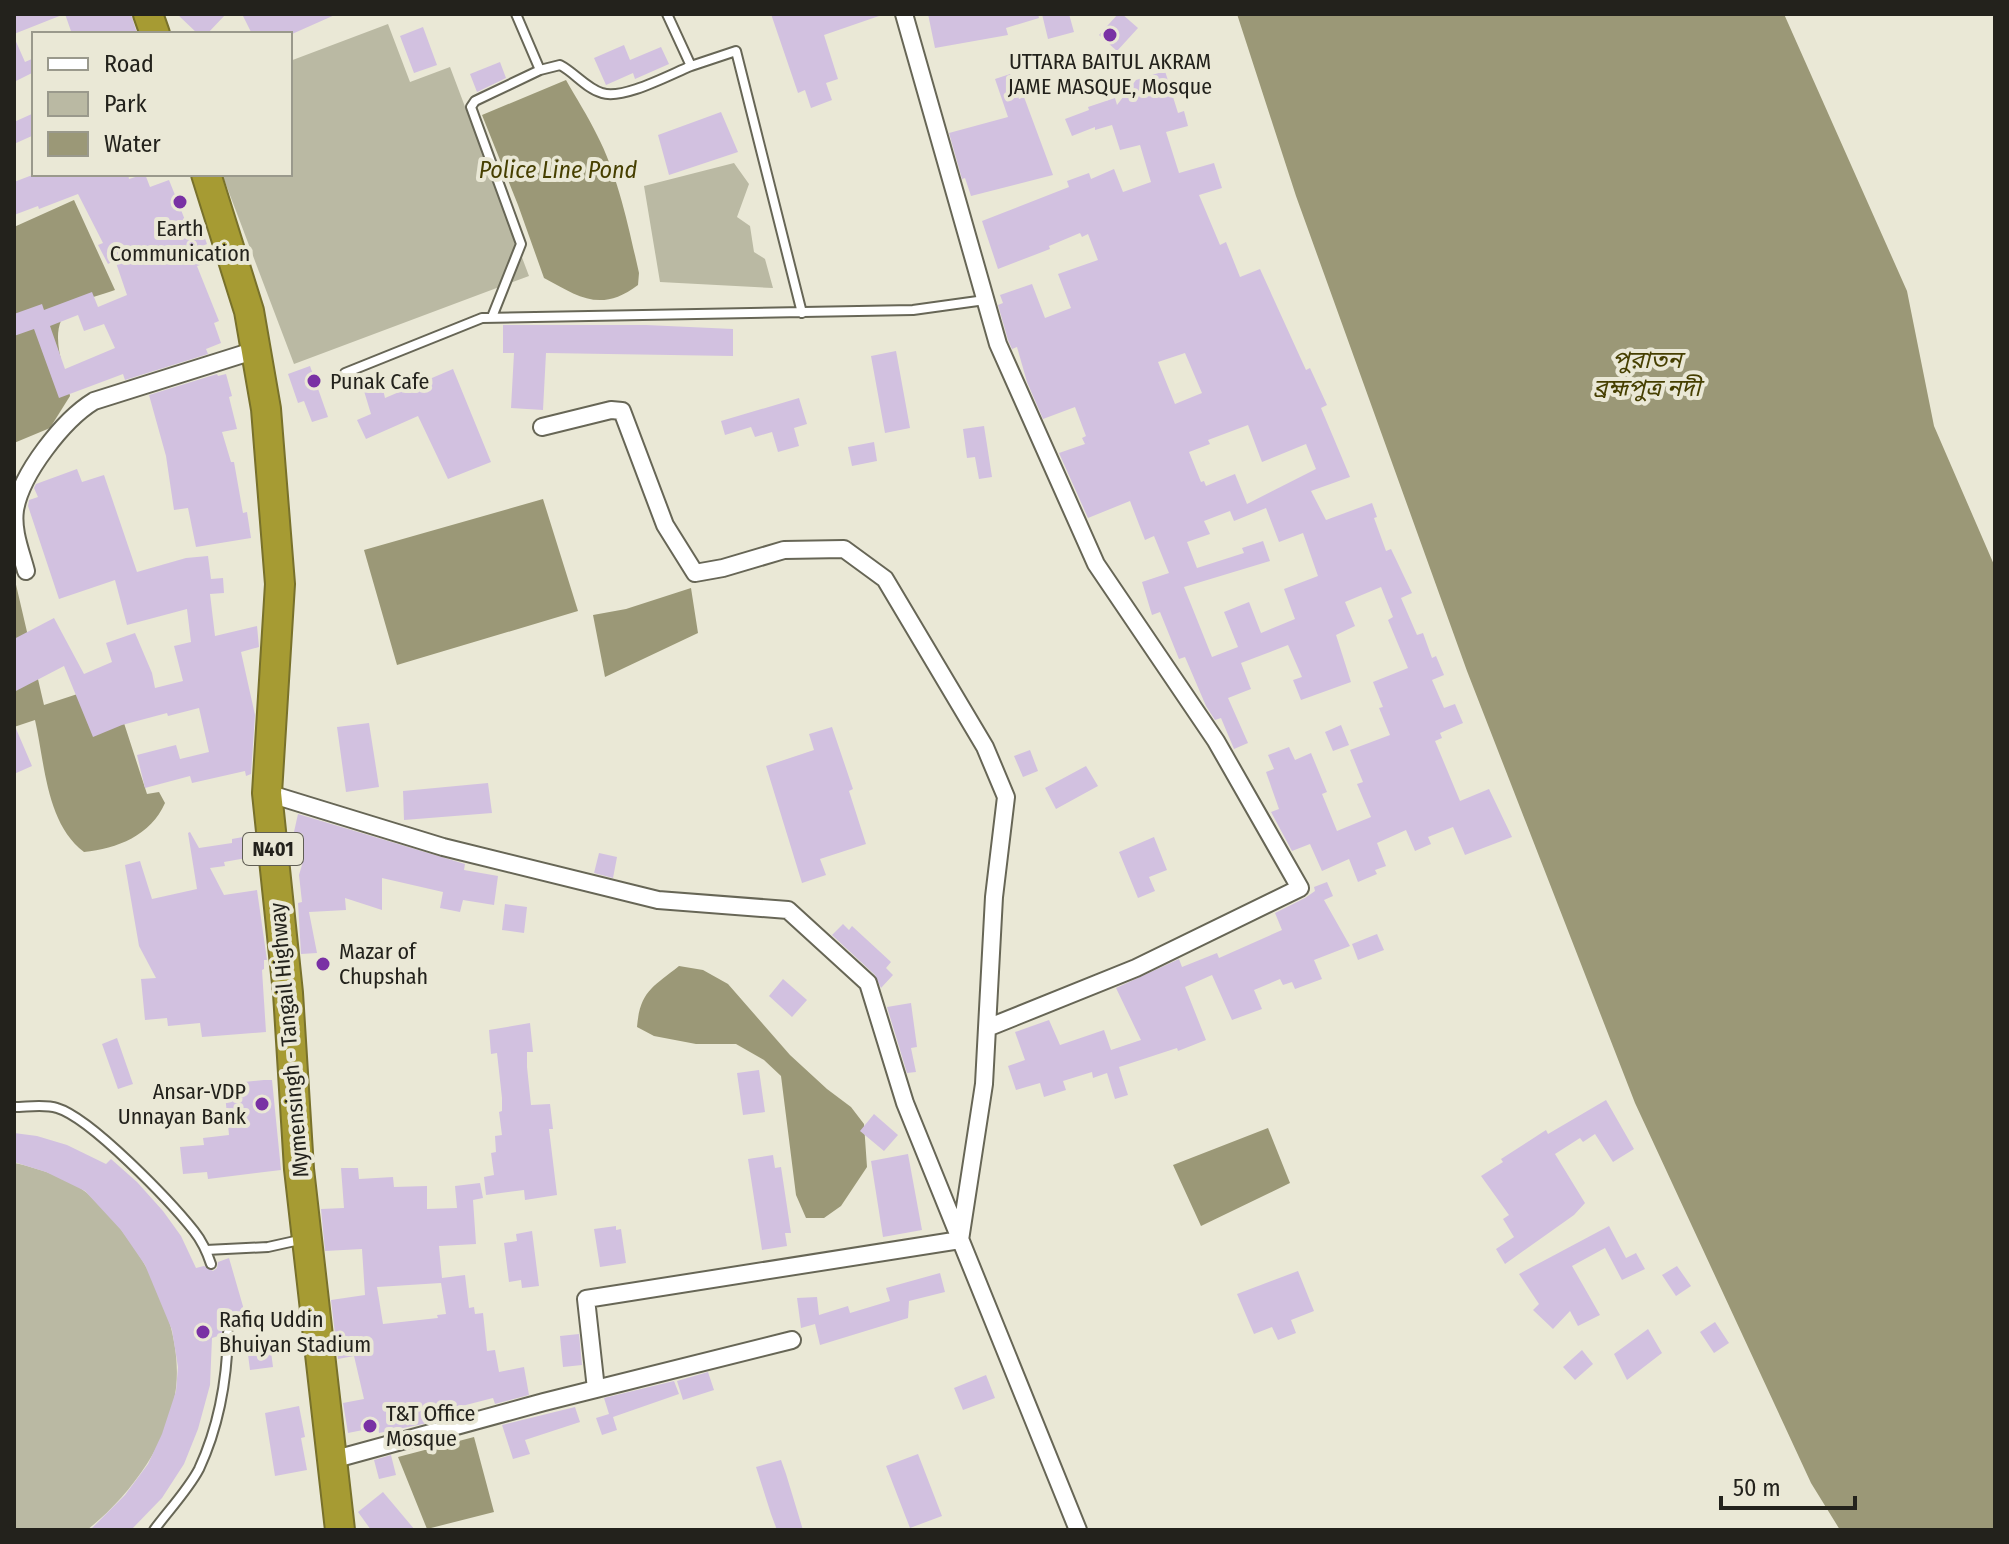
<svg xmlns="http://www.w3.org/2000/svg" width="2009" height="1544" viewBox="0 0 2009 1544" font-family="'Fira Sans Condensed','Noto Sans Bengali',sans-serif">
<rect width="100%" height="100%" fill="#eae8d6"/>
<path fill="#bab9a3" d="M388 24 410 82 450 67 529 276 294 364 222 174H290V61Z
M734 163 749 184 737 217 750 226 754 252 765 259 773 288 660 282 644 186Z
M14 1163C35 1167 71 1179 87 1193 138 1238 184 1318 176 1388 170 1442 129 1497 87 1530H14Z"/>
<path fill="#9b9877" d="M1237 14H1784L1907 291 1934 426 1995 567V1530H1840L1811 1483 1635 1103 1467 671 1296 196Z
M566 80C576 98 588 116 597 135 618 175 629 229 639 273L638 285C601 313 579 297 544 278L518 205 482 115Z
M74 200 115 290C102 295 84 298 73 306 44 327 65 367 70 396L50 428 14 443V227Z
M543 499 578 611 397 665 364 550Z
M14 576 44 705 111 683 147 794 159 792 165 803C151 835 117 849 84 852 46 823 45 764 35 720L14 727Z
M691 588 698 633 605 677 593 615 626 609Z
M679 966 703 970 728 984 790 1055 827 1089 851 1107 864 1124 867 1167 841 1206 824 1218H806L796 1195 781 1076 764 1060 736 1044H696L654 1036 637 1027C640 991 653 987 679 966Z
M1268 1128 1290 1183 1201 1226 1173 1165Z
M474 1437 494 1512 427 1529 398 1457Z"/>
<path fill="#d2c1e0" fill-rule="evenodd" d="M14 14H62V15L14 34Z
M65 14H131L137 33 72 34Z
M177 14H226L207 34H198Z
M242 14H337L292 34H252Z
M771 14H879V16L824 35 838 79 826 83 832 100 811 108 805 90 798 93Z
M928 14H1038L1039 18 1006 28 1008 35 935 48Z
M1042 14H1069L1074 32 1048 39Z
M1118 14H1122L1138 28 1117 51 1099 35Z
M423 27 437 65 414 73 400 36Z
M14 37 25 62 34 58V72L14 82Z
M624 45 630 60 661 47 669 64 635 79 633 73 606 85 594 58Z
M500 62 506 78 477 92 470 74Z
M1165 71 1178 113 1184 111 1188 126 1166 132 1179 173 1214 163 1222 188 1199 195 1220 245 1226 242 1240 277 1260 269 1306 370 1310 368 1327 405 1321 408 1350 477 1311 491 1326 520 1372 503 1377 517 1374 518 1386 551 1391 549 1412 593 1401 598 1417 635 1423 633 1432 658 1436 656 1444 675 1432 680 1444 708 1455 704 1463 723 1440 733 1442 738 1435 741 1460 801 1489 789 1512 837 1465 855 1453 827 1428 837 1431 844 1415 851 1406 830 1377 843 1386 866 1375 870 1377 874 1358 882 1349 859 1322 871 1310 844 1292 851 1271 812 1279 809 1266 772 1274 769 1268 755 1289 747 1295 760 1311 753 1327 792 1322 794 1337 831 1371 817 1357 784 1363 782 1350 750 1390 735 1379 708 1383 707 1373 682 1408 668 1388 620 1393 617 1381 587 1345 602 1355 626 1336 635 1351 682 1301 700 1293 680 1302 677 1288 645 1241 663 1251 689 1228 698 1248 743 1234 749 1221 718 1215 720 1206 706 1185 657 1179 659 1160 612 1152 615 1142 582 1169 573 1154 536 1145 540 1130 501 1088 518 1059 453 1085 444 1082 438 1086 436 1075 407 1043 419 1027 382 1017 347 1012 349 1008 340 998 305 1003 303 1000 295 1032 284 1045 318 1071 308 1058 274 1098 260 1088 234 1082 237 1080 233 1049 246 1050 249 998 269 982 221 1069 187 1067 181 1089 173 1091 179 1114 169 1123 192 1151 182 1140 145 1120 150 1112 125 1095 130V127L1072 136 1065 119 1089 110 1088 107 1115 98 1117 105 1136 80ZM1185 353 1202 393 1175 404 1158 362ZM1248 425 1262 462 1306 444 1316 469 1247 504 1235 474 1206 486 1204 481 1201 482 1189 452 1210 444 1208 440ZM1266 508 1279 542 1303 533 1318 576 1284 589 1295 619 1261 633 1249 602 1224 612 1238 647 1212 657 1184 587 1270 561 1263 541 1242 548 1244 553 1197 568 1187 542 1210 534 1204 521 1230 511 1234 521Z
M1010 74 1019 99 1024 97 1053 175 971 196 965 178 962 179 949 133 1008 117 995 79Z
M721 112 738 152 669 175 658 135Z
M34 113V135L14 144V122Z
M35 174H128L129 179 145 174 150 187 169 180 185 220 197 216 207 244 200 247 206 263 197 266 219 321 214 323 221 343 206 349 208 354 125 380 123 374 59 398 34 329 14 336V314L42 304 44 310 92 292 98 307 127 295 115 260 108 264 98 245 103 243 78 194 39 209 38 206 14 215V182ZM78 315 84 331 104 324 115 348 65 369 50 326Z
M503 325H646L733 329V356L546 353 543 410 511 408 514 353H503Z
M896 351 910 428 885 433 871 356Z
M310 366 328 417 312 422 304 401 298 403 288 374Z
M453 369 491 462 448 479 418 416 366 439 357 420 371 414 364 391 382 385 385 398Z
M217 374 218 376 226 374 232 396 229 397 237 429 222 432 231 462H234L243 513 247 512 251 538 196 547 188 508 174 510 166 456 149 395Z
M799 398 807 424 794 428 799 446 778 452 772 432 755 437 751 427 725 435 721 421Z
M984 426 992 477 979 479 975 457 967 458 963 429Z
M874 442 877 461 852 466 848 447Z
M77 469 82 482 104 475 137 572 186 558 208 556 211 579 223 578 224 593 210 594 215 636 257 626 259 647 241 652 255 715 251 774 246 776 245 771 192 783 190 776 145 788 137 755 176 745 180 759 209 752 199 708 168 716 167 713 122 725 93 737 64 666 14 692V639L54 618 84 674 112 662 106 643 135 633 152 673 155 688 183 681 174 646 191 642 187 609 127 625 115 580 59 599 28 506 29 500 38 497 34 488 36 484Z
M369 723 379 787 346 792 337 727Z
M14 724 32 766 14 774Z
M1341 725 1349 745 1333 751 1325 732Z
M832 727 853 789 849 791 866 844 820 859 826 875 802 883 766 766 814 750 809 734Z
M1030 750 1038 771 1023 777 1014 756Z
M1086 766 1098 786 1056 809 1045 788Z
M488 783 492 813 404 820 403 791Z
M298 814 465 864 464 870 498 876 494 905 463 900 460 912 440 908 443 892 382 878V910L345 898 346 910 309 912 317 953 301 954 298 903 302 902 299 875 304 858 297 856 303 834 294 832Z
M190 832 199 848 232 843V839L254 835 257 856 224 862 225 866 210 868 224 895 257 890 267 960H264V969L262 970 266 1032 202 1037 200 1023 168 1026 167 1018 145 1020 141 979 156 978 139 946 125 865 140 861 152 899 197 889 188 833Z
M1154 837 1167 870 1149 877 1155 891 1138 898 1119 852Z
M599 853 617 857 613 878 594 873Z
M1327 882 1333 896 1324 900 1350 946 1314 960 1322 979 1295 989 1292 982 1283 985 1280 979 1254 990 1262 1009 1232 1020 1212 975 1185 987 1206 1040 1178 1051 1177 1048 1119 1067 1128 1095 1115 1099 1107 1073 1093 1078 1092 1072 1063 1081 1066 1090 1044 1097 1040 1083 1016 1090 1008 1066 1025 1060 1015 1032 1049 1020 1060 1045 1104 1030 1111 1050 1141 1040 1116 988 1179 959 1182 967 1217 953 1219 958 1282 930 1275 913 1305 898 1315 891 1314 887Z
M505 904 527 907 524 933 502 930Z
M843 924 849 930 852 926 891 962 886 968 893 975 881 988 875 975 832 935Z
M1377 934 1384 950 1358 960 1352 944Z
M783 979 807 1000 792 1017 769 996Z
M911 1003 917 1047 911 1048 916 1072 907 1073 887 1007Z
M530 1023 533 1052H527V1067L531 1105 550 1104 553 1129H549L557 1195 525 1200 524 1190 486 1195 484 1177 494 1175 491 1153 496 1152 495 1136 502 1135 499 1112 502 1111V1098L497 1053 491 1054 489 1030Z
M117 1038 133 1084 118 1089 102 1044Z
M759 1070 765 1112 743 1115 737 1073Z
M264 1080H272L281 1170 208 1179 207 1172 183 1174 180 1147 204 1145 203 1138 229 1135 224 1084Z
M1606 1100 1634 1149 1613 1162 1595 1134 1583 1142 1580 1138 1555 1154 1585 1203 1574 1215 1505 1264 1496 1249 1514 1237 1503 1219 1509 1215 1481 1176 1503 1162 1501 1159 1546 1130 1548 1134Z
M874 1114 898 1135 884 1151 860 1131Z
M14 1133 37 1136 67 1145 106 1164 111 1159 137 1182 163 1211 181 1236 196 1268 204 1266 213 1271 217 1268 218 1262 229 1258 249 1327 235 1331 231 1327H225L221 1335 212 1338 210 1385 198 1429 184 1464 162 1498 131 1530H90L125 1495 148 1464 162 1434 176 1391 178 1367 172 1330 145 1265 121 1230 85 1191 46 1172 14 1162Z
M908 1154 922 1230 883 1237 871 1161Z
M773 1155 775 1168 781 1167 791 1233H785L787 1246 762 1250 748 1159Z
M341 1168H358L359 1179 393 1177 394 1187 427 1186V1209L457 1208 455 1186 480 1183 483 1198 473 1200 476 1244 439 1246 442 1278 465 1275 469 1308 474 1307 475 1314 483 1313 487 1351 495 1350 499 1372 524 1367 529 1395 495 1404 493 1398 431 1414 433 1421 423 1424 379 1433 378 1427 348 1433 343 1403 364 1399 354 1356 338 1359 331 1300 365 1295 362 1249 325 1251 321 1209 344 1208ZM441 1283 446 1314 437 1315 438 1318 383 1324 377 1287Z
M616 1226V1230L621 1229 626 1263 600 1267 594 1229Z
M1609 1226 1626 1258 1636 1253 1645 1269 1622 1280 1605 1248 1572 1266 1600 1315 1578 1326 1570 1311 1553 1329 1533 1310 1539 1304 1519 1274Z
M532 1231 539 1286 522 1288 521 1280 509 1282 504 1243 517 1241 516 1234Z
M1677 1266 1691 1286 1676 1296 1662 1275Z
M1298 1271 1314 1311 1291 1320 1296 1333 1278 1340 1272 1327 1254 1334 1237 1294Z
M940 1273 945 1292 909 1301 908 1318 820 1345 815 1324 801 1328 797 1298 817 1297 819 1315 848 1306 850 1313 890 1301 886 1288Z
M1715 1322 1729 1343 1714 1353 1700 1332Z
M1648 1329 1662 1353 1627 1380 1614 1354Z
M579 1334 582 1365 563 1367 560 1336Z
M270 1344 273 1367 250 1370 247 1347Z
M1582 1350 1593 1364 1575 1380 1563 1367Z
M708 1372 714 1390 683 1400 677 1381Z
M986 1375 995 1398 963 1410 954 1388Z
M674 1381 679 1394 613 1417 617 1430 602 1435 596 1418 609 1414 604 1398Z
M299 1406 305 1437 301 1438 307 1470 275 1476 265 1413Z
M575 1407 580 1422 525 1440 530 1454 513 1459 502 1425Z
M918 1454 942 1516 910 1528 886 1466Z
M391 1455 396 1475 379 1479 374 1460Z
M781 1460 786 1474 803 1530H777L771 1514 756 1467Z
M383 1492 415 1530H371L358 1512Z"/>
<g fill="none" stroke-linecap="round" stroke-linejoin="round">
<g stroke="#676656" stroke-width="12">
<path id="lane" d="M667 14 691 66 736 51 802 313
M540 70 560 65C574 72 587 89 602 93 623 100 669 75 691 66
M492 317 521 244 471 107 475 101 540 70 516 14
M345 373 482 318 913 310 985 300
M14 1107C27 1107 45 1104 57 1108 91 1118 171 1202 194 1231 202 1241 207 1252 211 1264
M206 1250 268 1247 304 1239
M154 1530C168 1511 188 1490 199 1469 219 1426 227 1380 228 1333"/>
</g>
<g stroke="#676656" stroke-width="20">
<path id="street" d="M904 14 998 344 1096 564 1216 741 1300 888 1136 968 987 1028
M542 427 611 410 622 411 665 525 695 573 723 568 784 550 844 549 885 579 985 747 1006 797 994 897 984 1084 960 1240 586 1299 596 1389
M26 571C21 552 12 531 15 510 21 474 63 420 94 401L256 350
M267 793 443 847 658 900 788 910 868 983 905 1103 1078 1530
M332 1460 544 1402 792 1340"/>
</g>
<g stroke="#78712b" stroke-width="32">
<path id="highway" d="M148 14 155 34
M206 174 249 311 266 409 280 584 267 793 288 993 299 1169 340 1530"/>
</g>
<use href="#lane" stroke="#fff" stroke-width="8"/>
<use href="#street" stroke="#fff" stroke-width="16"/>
<use href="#highway" stroke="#a69b33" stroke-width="28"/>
</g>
<g fill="#7931a4" stroke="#eae8d6" stroke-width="3">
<circle cx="1110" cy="35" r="8"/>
<circle cx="180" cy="202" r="8"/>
<circle cx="314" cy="381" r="8"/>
<circle cx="323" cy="964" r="8"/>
<circle cx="262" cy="1104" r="8"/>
<circle cx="203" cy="1332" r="8"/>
<circle cx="370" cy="1426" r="8"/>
</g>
<g text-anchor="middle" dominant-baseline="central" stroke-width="8" stroke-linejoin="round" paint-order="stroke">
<rect fill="#eae8d6" stroke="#5f5d54" stroke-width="2" x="243" y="833" width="60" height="32" rx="6"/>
<g font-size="20" font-weight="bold" fill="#23221c">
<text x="273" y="849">N401</text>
</g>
<g font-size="22" fill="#23221c" stroke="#eae8d6" text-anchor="start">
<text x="1110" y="61" text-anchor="middle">UTTARA BAITUL AKRAM<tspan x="1110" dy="25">JAME MASQUE, Mosque</tspan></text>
<text x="180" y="228" text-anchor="middle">Earth<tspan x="180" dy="25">Communication</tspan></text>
<text x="330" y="381">Punak Cafe</text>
<text x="339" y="951">Mazar of<tspan x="339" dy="25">Chupshah</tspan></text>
<text x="246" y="1091" text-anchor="end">Ansar-VDP<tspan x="246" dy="25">Unnayan Bank</tspan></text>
<text x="219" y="1319">Rafiq Uddin<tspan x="219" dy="25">Bhuiyan Stadium</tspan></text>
<text x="386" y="1413">T&amp;T Office<tspan x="386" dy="25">Mosque</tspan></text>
</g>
<g font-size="22" fill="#23221c" stroke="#eae8d6">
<text transform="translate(289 1040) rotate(-95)">Mymensingh - Tangail Highway</text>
</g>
<g font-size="24" font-style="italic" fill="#463f00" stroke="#eae8d6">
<text x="558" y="170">Police Line Pond</text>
<text x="1647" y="360">পুরাতন<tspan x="1647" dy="28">ব্রহ্মপুত্র নদী</tspan></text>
</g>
</g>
<rect width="2009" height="1544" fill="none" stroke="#23221c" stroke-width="32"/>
<rect x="32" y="32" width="260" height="144" fill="#eae8d6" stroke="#9a998c" stroke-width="2"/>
<rect x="48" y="58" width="40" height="12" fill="#ffffff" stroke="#9a998c" stroke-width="2"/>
<text x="104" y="72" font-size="24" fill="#23221c">Road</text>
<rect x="48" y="92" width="40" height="24" fill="#bab9a3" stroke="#9a998c" stroke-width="2"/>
<text x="104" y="112" font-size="24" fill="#23221c">Park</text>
<rect x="48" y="132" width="40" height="24" fill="#9b9877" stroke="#9a998c" stroke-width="2"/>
<text x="104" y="152" font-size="24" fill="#23221c">Water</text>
<path d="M1721 1496v12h134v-12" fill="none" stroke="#23221c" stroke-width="4"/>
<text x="1733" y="1496" font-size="24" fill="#23221c" stroke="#eae8d6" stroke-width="6" paint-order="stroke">50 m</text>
</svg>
